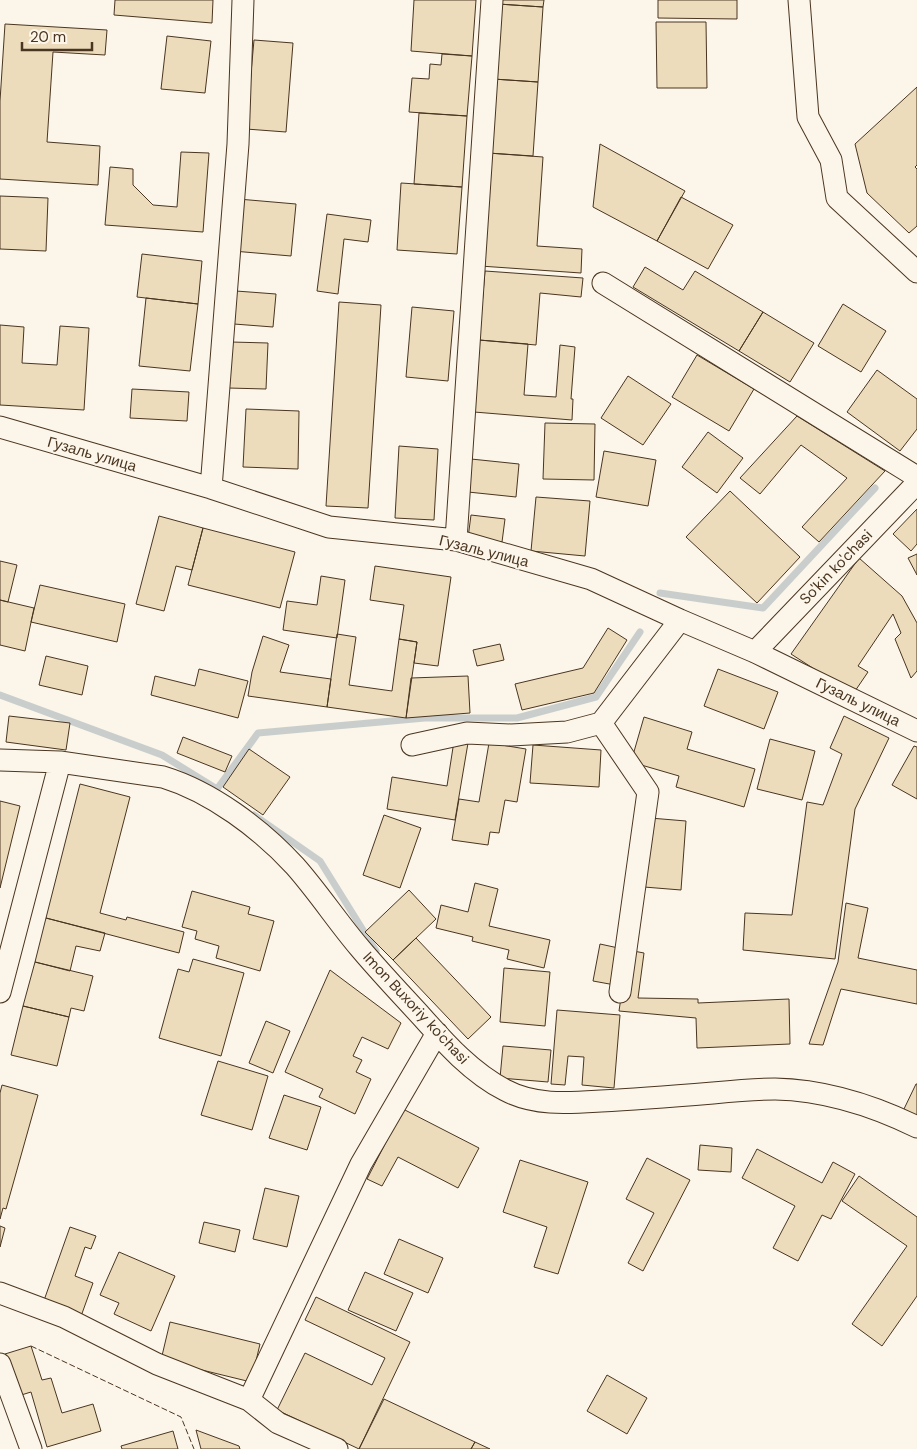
<svg xmlns="http://www.w3.org/2000/svg" width="917" height="1449" viewBox="0 0 917 1449" font-family="'DM Sans',sans-serif">
<rect width="100%" height="100%" fill="#fbf6e9"/>
<g fill="none" stroke-linecap="round" stroke-linejoin="round">
<path stroke="#c9cecd" stroke-width="7" d="M660 593 763 608 875 488
M0 695 162 755 217 789 258 733 425 718H517L596 697 640 632
M254 815 320 861 376 951"/>
</g>
<path fill="#ecdcbc" stroke="#4a3520" d="M115 0H213L212 23 114 15Z
M414 0H476L472 56 411 51Z
M499 0H544L543 7 498 4Z
M658 0H737V19L658 18Z
M498 4 543 7 538 82 493 79Z
M656 22H706L707 88H657Z
M5 24 107 30 105 55 53 52 47 142 100 146 98 185 0 179V101Z
M167 36 211 41 205 93 161 89Z
M254 40 293 43 286 132 246 129Z
M442 54 472 56 467 116 409 112 412 78 429 79 430 64 441 65Z
M493 79 538 82 533 156 488 153Z
M917 87V165L915 167 917 169V226L909 233 867 193 855 144Z
M419 113 467 116 462 187 414 184Z
M600 144 685 191 657 241 593 207Z
M181 152 209 153 203 232 105 225 110 167 133 169V185L153 205 177 207Z
M488 153 543 157 537 246 582 249 581 273 480 266Z
M401 183 462 187 457 254 397 250Z
M0 196 48 198 46 251 0 249Z
M681 197 733 225 708 269 657 241Z
M238 199 296 204 291 256 233 251Z
M327 214 371 220 368 242 344 239 338 294 317 291Z
M142 254 202 261 198 304 137 297Z
M645 267 683 290 695 271 763 312 739 351 633 287Z
M485 271 583 278 581 297 540 293 536 345 479 340Z
M236 291 276 294 273 327 234 324Z
M146 298 198 304 190 371 139 366Z
M339 302 381 305 368 508 326 506Z
M843 304 886 331 861 372 818 346Z
M412 307 454 311 448 381 406 377Z
M763 312 814 343 790 382 739 351Z
M0 325 24 327 22 363 57 365 60 326 89 328 84 410 0 405Z
M479 340 528 344 524 395 556 397 560 345 575 347 571 399H573L572 420 474 412Z
M231 342 268 343 266 389 228 388Z
M697 355 754 389 729 431 672 397Z
M877 370 917 399V429L900 451 847 412Z
M628 376 671 404 643 445 601 418Z
M132 389 189 392 187 421 130 418Z
M246 409 299 411 298 469 243 467Z
M797 416 885 471 819 542 802 527 847 478 801 445 760 494 740 478Z
M545 423 595 424 594 480 543 479Z
M708 432 743 458 717 493 682 467Z
M399 446 438 449 434 520 395 518Z
M604 451 656 460 648 506 596 497Z
M471 459 519 464 516 497 468 492Z
M730 491 800 557 757 603 686 537Z
M536 497 590 501 585 556 531 551Z
M917 509V544L911 551 893 534Z
M471 515 505 519 502 542 468 538Z
M159 516 203 528 192 570 176 566 164 611 136 604Z
M203 528 295 552 280 608 188 585Z
M917 554V575L908 558Z
M859 558 902 596 917 623V671L911 678 895 639 901 633 893 614 858 666 868 672 853 694 791 654Z
M0 561 17 565 8 602 0 600Z
M375 566 451 577 438 666 414 663 417 642 399 639 404 605 370 600Z
M321 576 345 580 337 638 283 630 287 601 317 605Z
M40 585 125 604 117 642 31 622Z
M0 600 34 608 25 651 0 645Z
M608 628 627 640 594 693 522 710 515 684 583 668Z
M337 634 356 637 349 685 392 691 399 639 417 642 406 718 327 707Z
M263 636 289 645 280 672 331 679 327 707 248 696 252 672Z
M500 644 504 660 477 666 473 650Z
M46 656 88 666 82 695 39 685Z
M199 669 248 681 238 718 151 695 155 676 195 686Z
M718 669 778 692 764 729 704 706Z
M468 676 470 713 406 718 411 678Z
M9 716 70 723 66 750 6 742Z
M844 716 889 738 855 809 835 959 743 950 745 913 792 915 807 802 823 805 842 754 830 748Z
M644 717 692 732 687 749 755 769 744 807 676 787 679 776 631 762Z
M183 737 232 756 225 772 177 753Z
M770 739 815 751 802 800 757 789Z
M454 741 468 743 455 820 387 809 392 777 447 786Z
M489 743 526 749 517 802 505 800 499 833 490 832 488 845 452 840 459 799 479 802Z
M533 745 601 750 599 787 530 783Z
M914 746 917 747V799L892 785Z
M249 749 290 777 263 815 223 787Z
M80 784 130 797 100 913 126 920 127 917 184 932 179 953 46 918Z
M0 801 20 806 0 888Z
M384 815 421 828 400 888 363 875Z
M650 818 686 821 681 890 644 887Z
M475 883 498 889 489 926 550 940 544 968 507 959 509 950 472 941 473 937 436 928 441 905 468 912Z
M409 890 436 919 393 960 365 932Z
M192 891 250 907 248 914 274 921 260 971 216 958 219 946 195 939 197 931 182 927Z
M846 903 868 908 858 958 917 970V1004L841 989 823 1045 809 1044 838 962Z
M46 918 105 933 100 951 76 946 70 971 35 962Z
M416 938 491 1017 468 1039 393 960Z
M600 944 623 949 615 985 593 981Z
M628 950 644 953 638 998 698 999V1003L789 999 790 1044 697 1048 696 1018 619 1011Z
M193 959 244 973 221 1056 159 1038 178 969 189 972Z
M35 962 93 976 84 1011 71 1008 69 1017 23 1006Z
M504 968 550 972 545 1026 500 1022Z
M330 970 401 1023 388 1049 362 1037 353 1056 362 1060 356 1072 371 1079 355 1114 319 1097 323 1089 285 1072Z
M23 1006 69 1017 57 1066 11 1055Z
M557 1010 620 1015 614 1088 582 1085 584 1057 568 1056 565 1085 551 1084Z
M266 1021 290 1031 273 1073 249 1063Z
M503 1046 551 1050 548 1082 500 1078Z
M218 1061 268 1076 252 1130 201 1115Z
M916 1084H917V1118L903 1111Z
M2 1085 38 1095 6 1209 3 1208 0 1219V1093Z
M284 1095 321 1107 307 1150 269 1138Z
M403 1109 479 1148 458 1188 398 1157 382 1186 367 1179Z
M700 1145 732 1148 731 1172 698 1170Z
M757 1149 822 1183 833 1162 855 1174 831 1219 822 1215 798 1261 773 1248 795 1206 742 1178Z
M647 1158 690 1180 643 1271 628 1263 654 1213 626 1199Z
M520 1160 588 1182 558 1274 534 1267 547 1227 503 1212Z
M859 1176 917 1217V1296L882 1346 852 1324 907 1246 842 1201Z
M265 1188 299 1196 287 1247 253 1239Z
M204 1222 240 1230 235 1252 199 1243Z
M0 1226 5 1228 0 1247Z
M70 1227 96 1236 91 1249 85 1247 75 1276 93 1283 80 1319 42 1306Z
M399 1239 443 1258 428 1293 384 1274Z
M119 1252 175 1276 151 1331 114 1314 119 1303 100 1295Z
M365 1272 413 1293 396 1331 348 1310Z
M316 1297 410 1342 359 1449 277 1410 305 1353 372 1385 385 1358 305 1320Z
M170 1322 260 1344 251 1382 161 1360Z
M31 1346 42 1380 51 1378 62 1413 93 1404 101 1431 47 1447 31 1392 18 1396 5 1354Z
M607 1375 647 1398 627 1434 587 1411Z
M384 1399 475 1442 471 1449H359Z
M196 1430 239 1446 240 1449H201Z
M173 1431 178 1449H122L121 1446Z
M475 1442 490 1449H471Z"/>
<g fill="none" stroke-linecap="round" stroke-linejoin="round">
<g stroke="#4a3520" stroke-width="23">
<path id="minor" d="M799 0 808 117 831 160 837 198 917 272
M603 283 917 477
M0 427 211 488 329 527 456 540 591 579 680 620 755 652 917 731
M211 488 238 144 243 0
M456 540 492 0
M755 652 917 483
M601 723 648 792 620 992
M412 745 467 733 511 735 567 732 601 723 680 620
M0 760 60 762 163 777C212 792 261 829 295 866 318 892 337 921 359 947 379 971 401 994 422 1017 446 1044 472 1073 505 1090 535 1106 569 1103 601 1101 639 1099 676 1096 713 1093 734 1091 755 1089 775 1089 824 1090 874 1106 917 1127
M0 992 60 762
M0 1293 64 1317 157 1364 249 1400 278 1423 337 1449
M0 1364 31 1449
M249 1400 361 1164 437 1033"/>
</g>
<use href="#minor" stroke="#fbf6e9" stroke-width="21"/>
<path stroke="#4a3520" stroke-width="1" stroke-dasharray="6 2.5" stroke-linecap="butt" d="M31 1346 181 1417 194 1449"/>
</g>
<g text-anchor="middle" dominant-baseline="central" stroke-width="4" stroke-linejoin="round" paint-order="stroke">
<g font-size="15" fill="#4a3520" stroke="#fbf6e9">
<text transform="translate(92 454) rotate(16)">Гузаль улица</text>
<text transform="translate(484 551) rotate(14)">Гузаль улица</text>
<text transform="translate(836 567) rotate(-46)">So'kin ko'chasi</text>
<text transform="translate(858 702) rotate(26)">Гузаль улица</text>
<text transform="translate(416 1008) rotate(47)">Imon Buxoriy ko'chasi</text>
</g>
</g>
<path d="M22 42v8h70v-8" fill="none" stroke="#4a3520" stroke-width="2.5"/>
<text x="30" y="42" font-size="15" fill="#4a3520" stroke="#fbf6e9" stroke-width="4" paint-order="stroke">20 m</text>
</svg>
